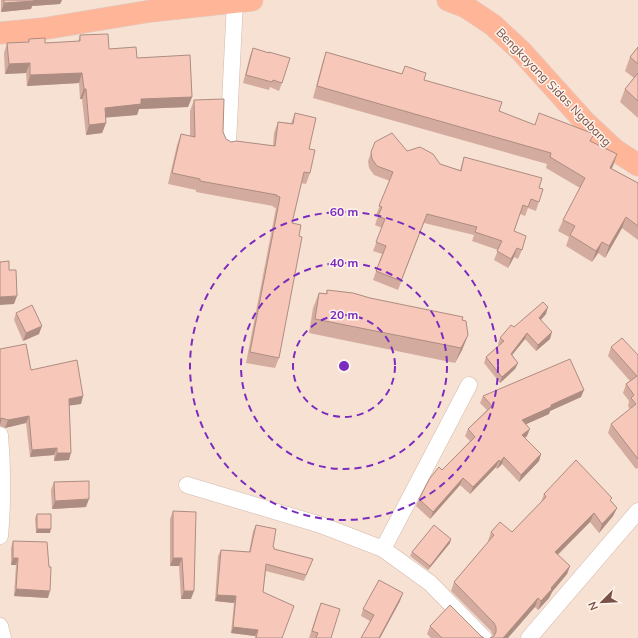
<svg xmlns="http://www.w3.org/2000/svg" width="638" height="638" viewBox="0 0 638 638" font-family="Mulish,sans-serif">
<rect width="100%" height="100%" fill="#fef0e4"/>
<path fill="#f7e1d2" d="M0 0H638V638H0Z"/>
<g fill="none" stroke-linecap="round" stroke-linejoin="round">
<g stroke="#d4b8ac" stroke-width="17">
<path id="minor" d="M228 143 235 2
M0 435C3 469 3 502 0 536
M187 485 321 525 383 549 430 583 484 638
M383 549 469 385
M0 626 3 638
M529 638 638 511"/>
</g>
<g stroke="#dacecb" stroke-width="23">
<path id="trunk" d="M448 0 466 7 493 25 521 51 585 122 615 150 638 165
M0 33 42 29 151 11 252 0"/>
</g>
<use href="#minor" stroke="#fff" stroke-width="16"/>
<use href="#trunk" stroke="#ffb698" stroke-width="22"/>
</g>
<path fill="#d4ac9f" d="M1 0H62L60 4 32 6 31 9 1 12Z
M80 35 109 49 137 58 192 97 188 107 139 109 137 115 106 117V123L102 133 86 135 82 99H80L79 83 27 86 26 73 5 74 4 53 7 43 28 42 29 39 45 43 78 42Z
M638 47V118L620 102 625 89 634 78 625 71 630 57Z
M253 48 282 83 279 91 270 87 269 90 243 83 250 56Z
M326 52 424 80 499 111 535 125 591 141 617 154 611 168 638 183V240L622 228 605 258 598 253 592 262 566 246 569 237 558 231 563 220 580 188 546 168 547 164 313 98 322 64Z
M194 100 223 132 226 139 231 142 273 146 274 133 278 122 291 123 295 113 309 149 310 173 306 184 301 183 292 223 299 236 279 358 275 368 246 363 276 208 273 207V206L196 192V190L168 184 177 145 181 134 190 136V111Z
M375 142 407 151 440 164 460 170 464 157 543 189 536 211 528 208 525 216 520 214 514 231 522 250 518 259 514 257 508 268 494 260 498 250 472 241 474 235 424 223 398 290 373 280 382 254 373 251 382 228 375 225 378 216 376 215 390 181 374 175 369 168 368 161Z
M327 290 370 298 462 320 468 335 462 350 455 363 309 333 313 308 319 293 326 294Z
M16 313 39 334 23 341 14 320Z
M546 314 541 320 550 339 536 351 525 339 512 355 518 363 515 369 500 383 484 363 486 357 499 345 498 344 500 338 514 327Z
M611 347 638 355V468L636 469 608 433 611 424 630 409 628 406 629 401 623 393 626 384 630 381 608 356Z
M0 349 31 370 83 396 81 404 69 405V460L54 461V455L30 457 26 423 5 428 0 426Z
M483 396 581 397 550 411 549 414 526 424 527 436 525 438 541 454 539 461 519 482 502 464 497 469 496 467 470 494 460 485 430 519 416 506 419 499 442 470 470 441 465 436 468 429 487 410 480 403Z
M54 482 86 507 52 509 51 490Z
M544 494 611 501 617 508 613 516 599 533 590 522 558 555 570 566 567 574 552 592 549 598 538 610 535 607 493 636 491 631 451 591 454 582 489 541H488L491 532H512L541 502Z
M173 511 191 599H181L179 566H170V519Z
M37 514 50 533H36L35 518Z
M256 525 273 547 274 549 313 559 304 581 266 571 263 592 282 638H255V636L231 633 234 603 215 601 218 556 221 550 249 552 253 531Z
M13 541 48 598 14 596 16 565H11V548Z
M450 543 428 570 410 556 412 552Z
M400 601 380 638H361L370 621 361 616 363 609Z
M318 610 331 638H309Z
M430 626 481 636 484 638H431L427 634Z"/>
<path fill="#ad8c82" d="M32 0H62L60 4 32 6 31 9 1 12 4 3Z
M30 63 26 73 5 74 9 64Z
M82 73 79 83 27 86 30 75Z
M84 89H86L82 99H80Z
M192 97 188 107 139 109 137 115 101 118 105 108 141 99Z
M106 123 102 133 86 135 89 125Z
M617 154 613 166 606 179 610 168Z
M626 217 622 228 605 258 609 246Z
M602 242 598 253 592 262 596 251Z
M517 248 514 257 508 268 511 259Z
M17 296 14 304 0 305V297Z
M548 307 546 314 537 324 539 318Z
M42 326 39 334 23 341 26 333Z
M552 332 550 339 536 351 538 345Z
M527 333 525 339 508 360 511 354Z
M468 335 462 350 455 363 461 348Z
M518 363 515 369 500 383 502 377Z
M584 390 581 397 550 411 549 414 520 427 522 420 551 405Z
M83 396 81 404 67 406 69 399Z
M29 416 26 423 5 428 8 420Z
M2 418 0 425V419Z
M530 429 527 436 520 442 522 435Z
M57 448 54 455 30 457 32 450Z
M57 453H71L69 460 54 461Z
M541 454 539 461 519 482 521 475Z
M504 457 502 464 497 469 500 462Z
M499 460 496 467 470 494 473 487Z
M463 478 460 485 430 519 433 512Z
M89 499 86 507 52 509 55 501Z
M617 508 613 516 599 533 602 524Z
M594 513 590 522 552 560 555 552Z
M37 529H51L50 533H36Z
M451 539 450 543 428 570 430 566Z
M13 558H18L16 565H11Z
M173 558H182L179 566H170Z
M570 566 567 574 552 592 549 598 538 610 541 601 551 588Z
M16 589 50 591 48 598 14 596Z
M184 591H194L191 599H181Z
M403 593 400 601 380 638H379Z
M217 595 236 596 234 603 215 601Z
M538 598 535 607 508 638H503Z
M233 627 258 630 255 636 231 633Z"/>
<path fill="#f7c8b9" stroke="#ad8c82" d="M4 0H34V1L4 3Z
M108 34 109 49 136 47 137 58 190 55 192 97 141 99V104L105 108 106 123 89 125 86 89H84L82 73 30 75V63L9 64 7 43 29 42V39L45 38V43L80 41V35Z
M638 47V64L630 57Z
M253 48 269 53V52L290 58 282 83 273 80 272 82 246 75Z
M326 52 402 74 405 66 426 73 424 80 502 102 499 111 535 125 539 113 594 134 590 141 617 154 610 168 638 183V226L626 217 609 246 602 242 596 251 570 235 575 226 563 220 585 178 550 157 551 153 317 86Z
M638 73V101L625 89Z
M224 99 223 132 226 139 231 142 236 141 275 146 278 122 293 124 295 113 316 118 309 149 315 150 310 173 304 172 292 223 301 225 299 236 302 237 279 358 250 352 280 197 277 196V195L200 181V179L172 173 181 134 195 137 194 100Z
M392 133 407 151 420 147 433 154 440 164 461 171 464 157 542 178 539 188 543 189 539 202 531 199 528 207 523 205 514 231 526 236 522 250 517 248 511 259 497 251 502 241 475 232 477 227 427 214 401 281 376 271 386 246 376 242 385 219 378 216 382 207 379 206 393 172 377 166 372 159 371 152 375 142Z
M9 261V270H16L17 296 0 297V262Z
M327 290 353 293 370 298 463 317 462 320 466 321 468 335 461 348 315 319 319 293 327 294Z
M543 302 548 307 539 318 552 332 538 345 527 333 511 354 518 363 502 377 486 357 504 341 500 338 511 325 514 327Z
M32 305 42 326 26 333 16 313Z
M622 338 638 355V459L611 424 636 404 631 398 634 395 626 384 637 376 611 347Z
M26 344 31 370 77 360 83 396 69 399 71 453H57V448L32 450 29 416 8 420 2 418 0 419V349Z
M570 359 584 390 551 405V407L522 420 530 429 522 435 541 454 521 475 504 457 500 462 499 460 473 487 463 478 433 512 419 499 430 478 439 467 442 470 475 437 468 429 492 406 483 396Z
M576 460 612 498 610 500 617 508 602 524 594 513 555 552 570 566 551 588 552 589 541 601 538 598 503 638H490L494 636 496 632V627L494 623 454 582 494 535 491 532 500 522 512 532 546 497 544 494Z
M89 481V499L55 501 54 482Z
M173 511 196 512 194 591H184L182 558H173Z
M37 514H51V529H37Z
M256 525 276 529 273 547H274V549L313 559 306 575 266 564 263 592 294 606 282 638H256L258 630 233 627 236 596 217 595 221 550 250 552Z
M434 525 451 539 430 566 412 552Z
M13 541 47 542 49 567H51L50 591 16 589 18 558H13Z
M379 580 403 593 379 638H361L374 615 363 609Z
M321 603 340 609 331 638H316L318 633 312 631Z
M450 605 481 636 484 638H442L430 626Z"/>
<g fill="none" stroke="#7b2cbf" stroke-width="2" stroke-dasharray="7 5">
<circle cx="344" cy="366" r="51"/>
<circle cx="344" cy="366" r="103"/>
<circle cx="344" cy="366" r="154"/>
</g>
<g text-anchor="middle" dominant-baseline="central" stroke-width="3" stroke-linejoin="round" paint-order="stroke">
<g font-size="12" fill="#7a5147" stroke="#fff5ed">
<text transform="translate(554 87) rotate(46)">Bengkayang Sidas Ngabang</text>
</g>
</g>
<circle cx="344" cy="366" r="6" fill="#7b2cbf" stroke="#fff5ed" stroke-width="2"/>
<g font-size="12" text-anchor="middle" font-weight="bold" fill="#7b2cbf" stroke="#fff5ed" stroke-width="3" stroke-linejoin="round" paint-order="stroke">
<text x="344" y="216">60 m</text>
<text x="344" y="267">40 m</text>
<text x="344" y="319">20 m</text>
</g>
<g transform="translate(602 602) rotate(246)" stroke="#fff5ed" stroke-width="3" paint-order="stroke">
<path d="M0-3L7 15L0 10L-7 15Z" fill="#7a5147"/>
<text y="-6" font-size="11" font-weight="bold" text-anchor="middle" fill="#7a5147">N</text>
</g>
</svg>
